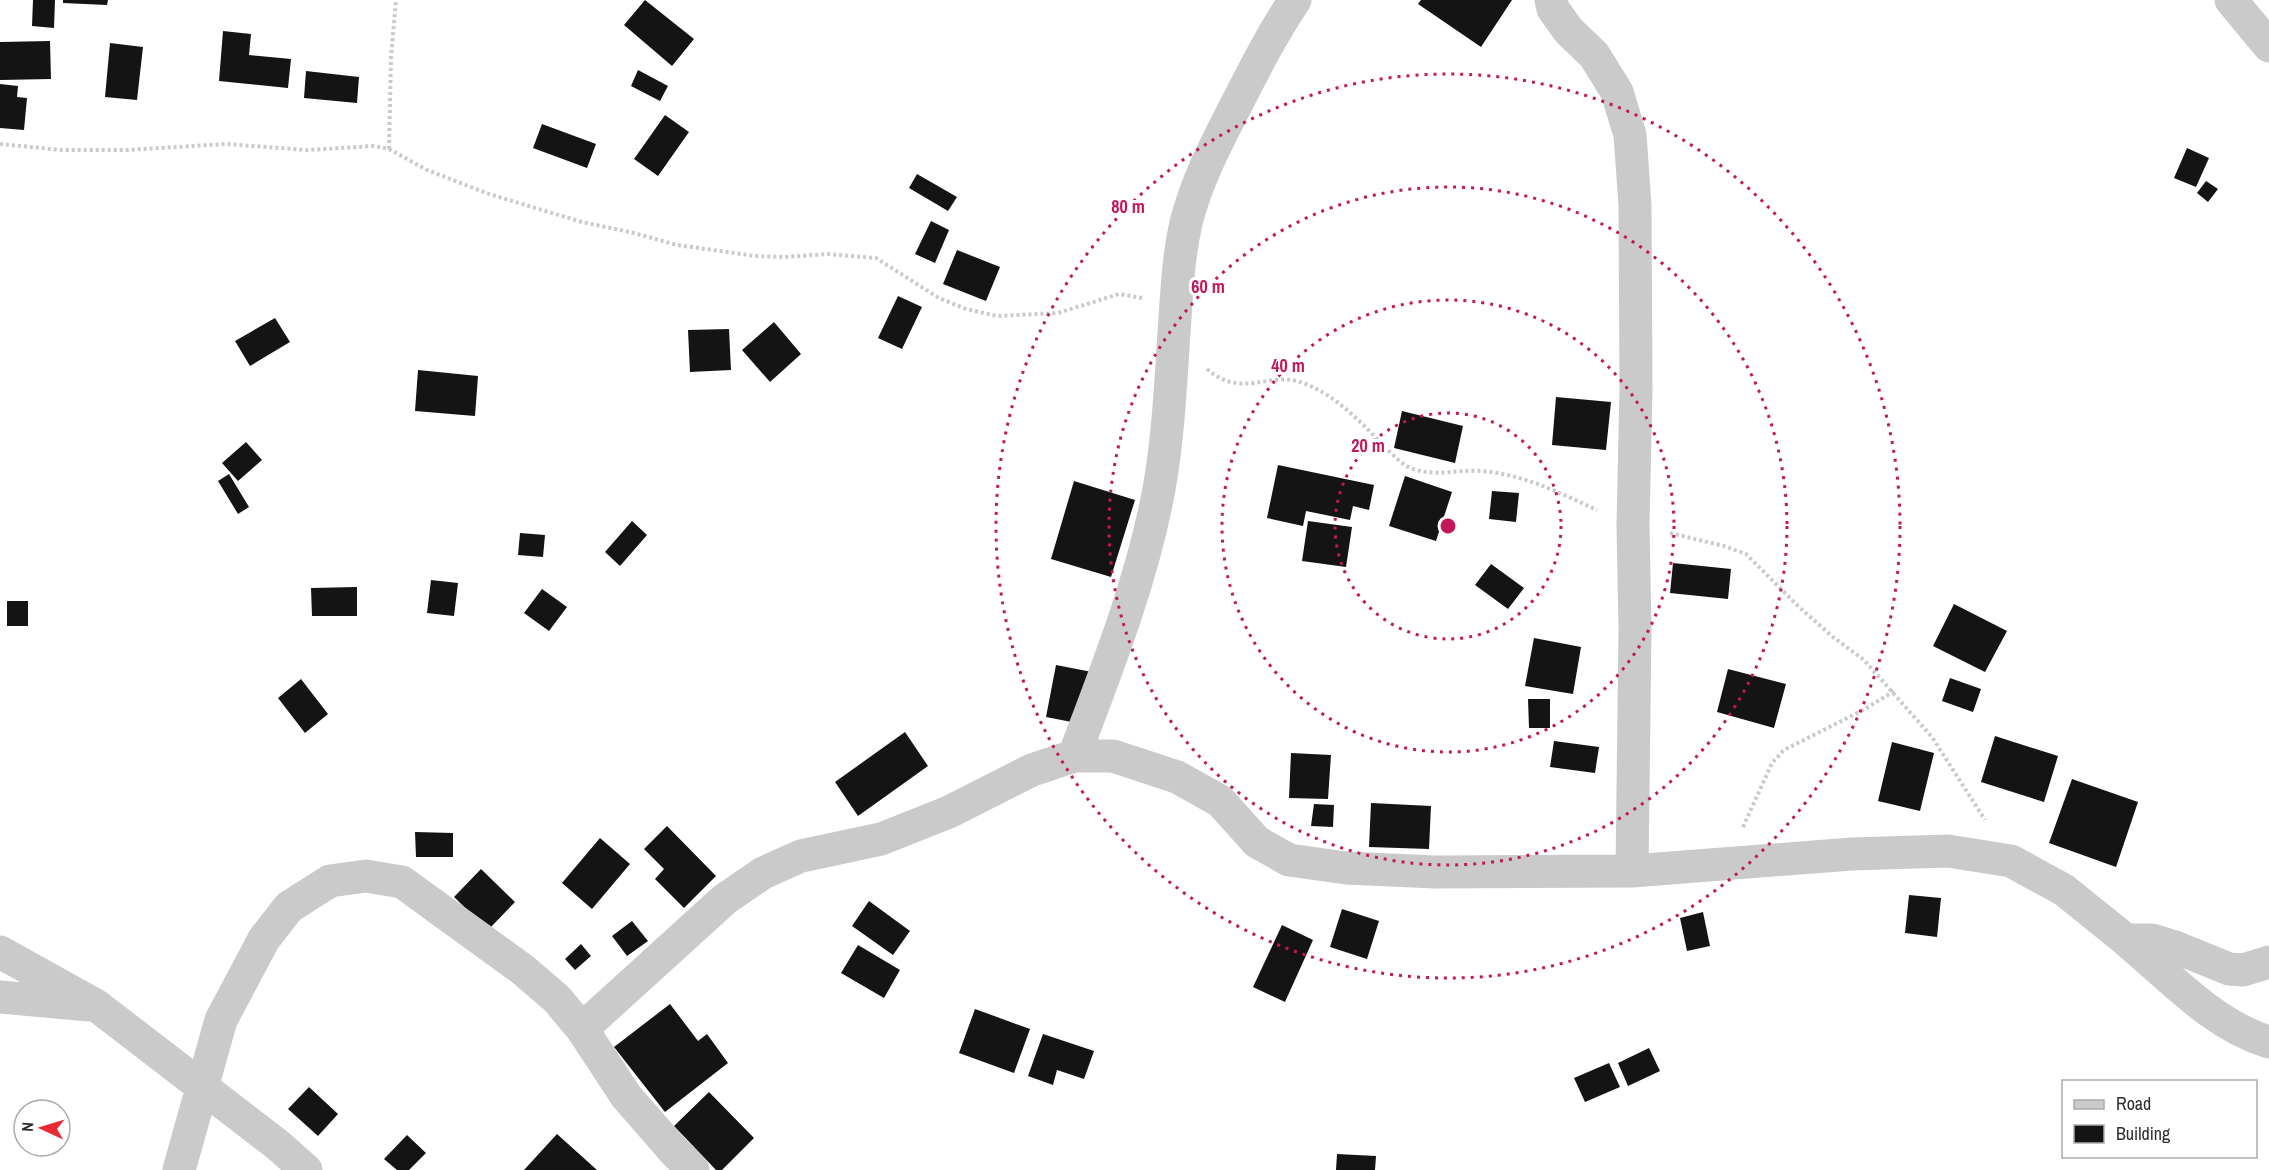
<svg xmlns="http://www.w3.org/2000/svg" width="2269" height="1170" viewBox="0 0 2269 1170" font-family="'Archivo Narrow',sans-serif">
<rect width="100%" height="100%" fill="#fff"/>
<path fill="#141414" d="M33 0H55L54 28 32 26Z
M63 0H108L107 5 63 3Z
M645 0 694 39 672 66 624 25Z
M1421 0H1512L1481 47 1418 4Z
M223 31 251 34 249 55 291 59 288 88 219 81Z
M50 41 51 79 0 80V42Z
M110 43 143 47 137 100 105 97Z
M638 70 668 86 660 101 631 86Z
M306 71 359 77 357 103 304 98Z
M0 84 18 86 17 97 27 98 24 130 0 128Z
M665 115 689 132 658 176 634 159Z
M542 124 596 144 587 168 533 148Z
M2187 148 2209 158 2196 187 2174 178Z
M917 174 957 197 948 211 909 188Z
M2206 181 2218 189 2208 202 2197 193Z
M931 221 949 230 935 263 915 254Z
M957 250 1000 267 986 301 943 284Z
M898 296 922 307 902 349 878 338Z
M275 318 290 342 250 366 235 341Z
M774 322 801 354 770 382 742 350Z
M729 329 731 370 690 372 688 330Z
M418 370 478 376 475 416 415 411Z
M1556 397 1611 402 1606 450 1552 445Z
M1402 411 1463 426 1455 463 1394 448Z
M246 442 262 460 238 481 222 463Z
M1278 465 1374 485 1369 510 1353 506 1350 520 1306 511 1303 526 1267 518Z
M229 474 249 507 238 514 218 481Z
M1405 476 1452 492 1436 541 1389 526Z
M1074 481 1135 500 1111 577 1051 559Z
M1492 491 1519 493 1516 522 1489 519Z
M632 521 647 535 620 566 605 552Z
M1308 521 1352 527 1346 567 1302 561Z
M520 533 545 535 543 557 518 555Z
M1673 563 1731 569 1728 599 1670 593Z
M1491 564 1524 588 1508 609 1475 585Z
M431 580 458 583 454 616 427 613Z
M357 587V616H312L311 588Z
M542 589 567 607 549 631 524 613Z
M7 601H28V626H7Z
M1954 604 2007 631 1985 672 1933 646Z
M1534 638 1581 647 1573 694 1525 686Z
M1056 665 1092 672 1082 724 1046 717Z
M1728 669 1786 684 1774 728 1717 712Z
M1950 678 1981 689 1973 712 1942 701Z
M301 679 328 714 305 733 278 698Z
M1528 699H1550V728H1529Z
M905 732 928 766 858 816 835 782Z
M1995 736 2058 756 2044 802 1981 782Z
M1554 741 1599 747 1595 773 1550 767Z
M1892 742 1934 753 1920 811 1878 801Z
M1291 753 1331 755 1328 799 1289 798Z
M2072 779 2138 802 2116 867 2049 843Z
M1371 803 1431 806 1429 849 1369 847Z
M1314 804 1334 805 1333 827 1311 826Z
M667 826 716 876 684 908 655 879 664 869 644 849Z
M415 832 453 833V857H416Z
M600 838 630 864 592 909 562 883Z
M481 869 515 902 488 930 454 897Z
M1909 895 1941 898 1937 937 1905 933Z
M869 901 910 931 893 955 852 926Z
M1342 909 1379 921 1367 959 1330 947Z
M1703 912 1710 946 1687 951 1680 918Z
M632 921 648 941 627 956 612 936Z
M1282 925 1313 940 1285 1002 1253 987Z
M581 944 591 956 575 970 565 959Z
M858 945 900 970 884 998 841 973Z
M670 1004 698 1041 707 1034 728 1063 665 1112 614 1047Z
M975 1009 1030 1029 1014 1073 959 1053Z
M1043 1034 1094 1051 1084 1079 1057 1070 1053 1085 1028 1076Z
M1649 1048 1660 1071 1628 1086 1618 1063Z
M1609 1063 1620 1087 1585 1102 1574 1078Z
M309 1087 338 1114 318 1136 288 1109Z
M709 1092 754 1138 722 1170H716L674 1126Z
M557 1134 597 1170H524Z
M407 1135 426 1153 409 1170H397L384 1159Z
M1337 1154 1376 1156 1375 1170H1336Z"/>
<g fill="none" stroke-linecap="round" stroke-linejoin="round">
<path stroke="#cacaca" stroke-width="4" stroke-dasharray="3 3" stroke-linecap="butt" d="M0 144 62 150H127L226 144 307 150 374 146 389 149 427 170 489 194 582 222 634 233 677 245 755 256 785 257 828 254 876 258 939 298 966 309 997 316 1058 313 1119 294 1142 298
M389 149 391 57 396 0
M1207 369C1243 400 1269 370 1303 383 1333 394 1356 417 1378 440 1389 450 1399 464 1413 469 1437 477 1458 469 1481 471 1523 474 1560 493 1597 510
M1670 533 1724 546 1746 554 1799 607 1833 637 1864 660 1932 737 1985 820
M1743 827 1772 763 1784 750 1865 709 1894 691"/>
<path stroke="#cacaca" stroke-width="33" d="M1551 0 1553 9 1569 31 1594 55 1617 92 1630 135 1635 205 1636 388 1633 525 1635 629 1632 871
M2231 0 2269 46
M1074 756C1107 669 1142 581 1159 489 1169 433 1171 375 1175 318 1177 286 1179 254 1186 223 1196 182 1216 144 1235 107 1254 70 1272 34 1295 0
M2126 940C2170 977 2213 1025 2269 1042
M0 952 97 1006 279 1146 306 1170
M0 997 89 1005
M582 1029 725 899 763 873 801 856 881 839 949 812 1032 770 1074 756H1113L1177 777 1220 801 1257 842 1289 860 1346 868 1435 872 1632 871 1852 854 1948 851 2011 861 2064 890 2126 940H2152L2175 947 2229 969 2243 970 2269 962
M179 1170 221 1020 264 939 289 907 330 881 366 876 402 882 522 969 557 999 582 1029 626 1096 673 1150 693 1170"/>
</g>
<g fill="none" stroke="#c2185b" stroke-width="3" stroke-dasharray="3 6">
<circle cx="1448" cy="526" r="113"/>
<circle cx="1448" cy="526" r="226"/>
<circle cx="1448" cy="526" r="339"/>
<circle cx="1448" cy="526" r="452"/>
</g>
<circle cx="1448" cy="526" r="9" fill="#c2185b" stroke="#fff" stroke-width="3"/>
<g font-size="18" text-anchor="middle" font-weight="bold" fill="#c2185b" stroke="#fff" stroke-width="6" stroke-linejoin="round" paint-order="stroke">
<text x="1128" y="213">80 m</text>
<text x="1208" y="293">60 m</text>
<text x="1288" y="372">40 m</text>
<text x="1368" y="452">20 m</text>
</g>
<rect x="2062" y="1080" width="195" height="78" fill="#ffffff" stroke="#ababab" stroke-width="1.5"/>
<rect x="2074" y="1100" width="30" height="9" fill="#cacaca" stroke="#ababab" stroke-width="1.5"/>
<text x="2116" y="1110" font-size="18" fill="#2d2d2d">Road</text>
<rect x="2074" y="1125" width="30" height="18" fill="#141414" stroke="#ababab" stroke-width="1.5"/>
<text x="2116" y="1140" font-size="18" fill="#2d2d2d">Building</text>
<g transform="translate(42 1128) rotate(274)"><circle r="28" fill="#ffffff" stroke="#ababab" stroke-width="1.5"/>
<path d="M0-4.5L10 22L0 15L-10 22Z" fill="#eb2933"/>
<text y="-9" font-size="16" font-weight="bold" text-anchor="middle" fill="#2d2d2d">N</text>
</g>
</svg>
